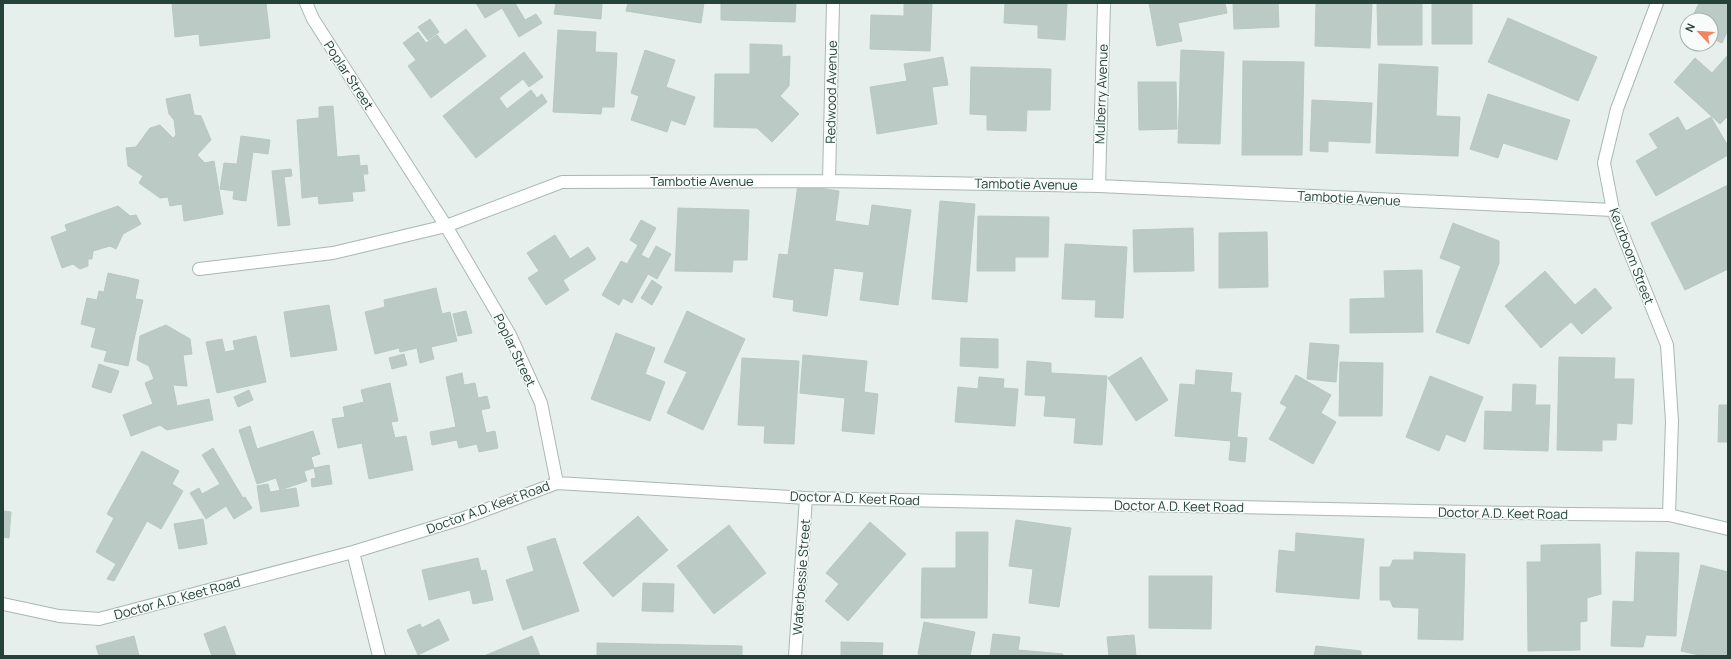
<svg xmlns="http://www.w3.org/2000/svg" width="1731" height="659" viewBox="0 0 1731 659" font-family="Manrope,sans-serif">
<rect width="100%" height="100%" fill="#e6efeb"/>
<path fill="#bbcac4" stroke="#b8c9c2" d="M172 3H266L270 38 200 46 199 34 175 37Z
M476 3H515L525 20 536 14 542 23 519 37 502 8 485 18Z
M556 3H602L601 19 554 14Z
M628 3H704L701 23 626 11Z
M721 3H796L795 22 721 20Z
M904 3H932L930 51 870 49 871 15 904 16Z
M1005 3H1067L1065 40 1038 38V25L1004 23Z
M1149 3H1225L1227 13 1178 23 1182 41 1157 46Z
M1233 3H1278L1279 27 1234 29Z
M1316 3H1372L1370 48 1315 46Z
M1377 3H1422V45H1378Z
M1432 3H1472V44H1432Z
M1699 3H1728V30L1722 43 1711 38V20H1691Z
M1508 18 1597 57 1578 101 1488 62Z
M430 19 439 32 428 40 418 27Z
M466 29 486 56 431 98 408 66 416 60 403 43 418 32 426 43 437 35 445 45Z
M558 30 596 32 595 52 617 53 614 107H602L601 114 553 112Z
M750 44 782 45V57L790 56 789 86 780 96 799 114 772 142 757 128 714 127 715 74H750Z
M645 50 675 60 666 87 695 97 685 125 671 120 667 132 631 120 639 96 631 93Z
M1181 50 1224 52 1220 144 1178 143Z
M524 52 543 77 529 87 523 79 499 98 507 109 531 90 537 98 542 94 547 102 476 158 443 116Z
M1728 55V116L1720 124 1674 82 1695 58 1712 73Z
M943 57 948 85 932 87 937 124 877 134 870 87 907 81 904 64Z
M1243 61 1304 62 1302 155H1242Z
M1379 64 1438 67 1436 116 1460 117 1458 156 1376 153Z
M971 67 1051 69 1050 110H1027L1026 131 987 130V115L970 114Z
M1138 82H1176L1177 129 1139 130Z
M190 94 194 115 201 116 211 140 197 155 205 163 214 161 223 214 184 221 182 204 170 206 168 197 160 198 139 183 143 176 128 166 126 148 136 147 150 128 160 125 173 138 176 135 174 120 169 114 166 99Z
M1488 94 1570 120 1557 160 1503 143 1498 158 1470 149Z
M1312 100 1372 103 1370 143 1328 141V152L1310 151Z
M333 106 337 157 359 155 360 166 367 165 368 174H363L365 191 352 192 353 201 319 204 318 196 302 198 297 120 319 118V107Z
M1678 117 1686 131 1711 117 1728 146V155L1656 196 1636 161 1658 148 1649 134Z
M241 136 270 140 268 154 253 152 246 201 233 199 234 191 220 189 224 163 237 164Z
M291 169 292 176 284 177 290 225 278 226 272 171Z
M798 185 839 191 835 221 869 226 872 205 911 210 898 305 860 300 864 272 834 268 827 316 793 311 794 300 773 297 779 254 788 255Z
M1728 185V269L1685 290 1651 223Z
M940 201 975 204 967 302 932 299Z
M118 206 130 216 136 215 141 224 123 234 116 249 110 246 93 251 92 259H88V266L80 269 73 264 62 268 51 237 67 231 65 225Z
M678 208 749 210 747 260H733L732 272 675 271Z
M978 216 1049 217 1048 257H1015V271H977Z
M641 220 656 228 641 255 649 259 656 246 671 254 657 279 648 274 632 303 623 298 619 305 602 295 621 261 627 264 638 245 630 240Z
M1453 223 1499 241V263L1469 344 1436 332 1461 266 1440 258Z
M1193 228 1194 271 1134 272 1133 230Z
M1267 232 1268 287 1219 288V233Z
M555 235 570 259 588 247 596 259 563 280 569 290 546 305 528 278 539 271 527 253Z
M1065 244 1127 247 1123 318 1095 317 1096 300 1062 299Z
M1422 270 1423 332 1350 333V299L1385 298 1384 271Z
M1545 271 1575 305 1595 288 1612 308 1582 334 1571 322 1541 348 1505 306Z
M108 273 139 280 135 299 143 300 128 366 104 361 107 351 91 347 96 328 81 324 87 298 97 300 99 291 104 292Z
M652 280 662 287 652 305 641 298Z
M436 288 442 314 450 312 457 341 431 347 434 359 420 363 417 348 400 352 399 348 375 354 365 312 385 307 384 300Z
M329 305 337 350 291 357 284 312Z
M466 311 472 333 458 336 453 314Z
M687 311 745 339 703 430 667 413 687 372 664 362Z
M166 325 190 339 192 354 183 355 187 386 173 385 177 406 209 399 213 420 167 430 160 425 131 436 123 415 153 404 145 383 154 379 149 366 137 360 140 336Z
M616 333 655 348 645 374 665 382 650 421 591 399Z
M256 336 266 382 217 393 206 342 222 339 225 352 235 350 233 341Z
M961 338 998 339V368L960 366Z
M1310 343 1339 345 1336 382 1307 379Z
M404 354 407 365 392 369 389 358Z
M803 355 867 361 864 392 878 394 874 434 842 431 845 398 800 393Z
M1141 357 1168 400 1136 421 1108 378Z
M1559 357 1615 358 1614 379H1634L1632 424 1617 423 1616 440H1602V451L1557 450Z
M742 358 799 361 794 444 764 443 765 426 738 425Z
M1027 361 1051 363V373L1107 376 1102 445 1074 443 1076 418 1044 416 1046 396 1025 395Z
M1340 362 1383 363 1382 416H1339Z
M99 364 119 371 111 393 92 387Z
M1196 370 1232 373 1230 392 1241 393 1237 437 1247 438 1245 462 1229 460 1231 441 1175 436 1180 384 1195 385Z
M462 373 464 385 475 383 478 398 487 396 490 408 481 410 486 433 495 431 498 448 479 452 477 444 459 448 457 440 432 445 430 432 456 427 446 377Z
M1296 375 1331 395 1321 413 1336 422 1313 464 1269 439 1287 407 1280 403Z
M1430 376 1483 397 1465 442 1446 434 1439 451 1406 437Z
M979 377 1004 379 1003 388 1018 389 1015 426 955 422 958 387 978 389Z
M390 383 398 421 391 422 395 438 406 436 413 470 369 479 362 443 338 448 332 419 345 417 343 407 364 402 361 390Z
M1513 384 1536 385 1535 405H1550L1548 451 1484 449 1485 411 1512 412Z
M249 390 253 400 238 407 234 397Z
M1719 405H1728V442H1718Z
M250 426 257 449 313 431 320 454 311 457 314 468 304 471 307 481 280 490 276 478 257 484 239 430Z
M213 448 243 498 245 497 252 508 234 519 226 506 206 519 190 493 199 488 202 494 220 484 202 455Z
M142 451 179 471 172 484 183 491 161 529 147 521 114 581 107 579 116 564 96 552 114 518 107 514Z
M329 465 332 484 312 487 311 479 316 478 314 468Z
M268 484 270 492 296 488 299 506 261 512 257 486Z
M3 511 11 512 9 538 3 537Z
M638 516 668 550 613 597 583 563Z
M203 519 207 544 179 549 174 524Z
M1016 520 1071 528 1059 607 1029 603 1033 569 1009 566Z
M870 522 906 554 848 621 825 601 839 584 826 573Z
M729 525 766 573 714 614 677 566Z
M956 532H988L987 618H921L922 568H956Z
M1296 533 1364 539 1359 599 1276 592 1279 550 1295 552Z
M555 538 579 611 523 630 506 580 534 571 527 547Z
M1600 544 1601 594 1587 598V621L1580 622V650L1528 651 1527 562H1541V545Z
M1414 552 1465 554 1463 640 1418 639 1419 608 1393 607 1390 600H1380V567H1390L1393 560H1414Z
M1636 552 1679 553 1676 636 1646 635 1643 647 1611 646 1613 601 1634 602Z
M478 558 481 571 486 570 493 600 473 604 470 590 429 600 422 570Z
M1701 565 1728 572V656H1703L1681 651Z
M1149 576H1212L1211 629 1149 628Z
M643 583 674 584 673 612 642 611Z
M439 619 449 640 418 655 407 630 420 624 422 628Z
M924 622 975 632 970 656H931L918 654Z
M225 626 236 656H212L204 634Z
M993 634 1020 637 1018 650 1063 654 1062 656H990Z
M1134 635 1136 656H1109L1107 637Z
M134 636 139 656H99L96 646Z
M532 636 540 656H484Z
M841 642 883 643 882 656H841Z
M597 643 742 646V656H597Z
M1316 646 1361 651V656H1314Z"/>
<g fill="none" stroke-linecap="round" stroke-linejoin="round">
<g stroke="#a8b8b2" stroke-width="14">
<path id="minor" d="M306 3 313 19 446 226 510 335 541 403 557 483
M1657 3 1617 109 1604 163 1613 210 1667 345 1672 421 1669 515
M829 181 833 3
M1099 186 1104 3
M199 269 333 253 446 226 562 182 829 181 1099 186 1613 210
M353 552 379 656
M3 604 59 616 99 619 353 552 464 518 557 483 806 498 1567 514 1669 515 1728 529
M795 656 806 498"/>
</g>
<use href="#minor" stroke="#fff" stroke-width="12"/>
</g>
<g text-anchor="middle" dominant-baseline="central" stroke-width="3" stroke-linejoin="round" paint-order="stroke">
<g font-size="13" fill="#24423a" stroke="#f7fbf9">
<text transform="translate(349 75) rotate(57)">Poplar Street</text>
<text transform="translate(831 92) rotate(-89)">Redwood Avenue</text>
<text transform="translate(1101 94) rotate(-88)">Mulberry Avenue</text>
<text x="702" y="181">Tambotie Avenue</text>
<text transform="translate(1026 184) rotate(1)">Tambotie Avenue</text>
<text transform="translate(1349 198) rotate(3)">Tambotie Avenue</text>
<text transform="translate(1632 256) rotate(69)">Keurboom Street</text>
<text transform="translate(515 350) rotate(64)">Poplar Street</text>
<text transform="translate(855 498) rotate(2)">Doctor A.D. Keet Road</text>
<text transform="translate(1179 506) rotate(1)">Doctor A.D. Keet Road</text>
<text transform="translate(488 507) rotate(-20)">Doctor A.D. Keet Road</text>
<text transform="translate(1503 513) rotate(1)">Doctor A.D. Keet Road</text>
<text transform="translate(801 577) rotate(-86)">Waterbessie Street</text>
<text transform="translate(177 598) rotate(-15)">Doctor A.D. Keet Road</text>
</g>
</g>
<rect width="1731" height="659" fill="none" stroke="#24423a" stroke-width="8"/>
<g transform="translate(1699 32) rotate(295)"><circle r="19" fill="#f7fbf9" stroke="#a3b1ad"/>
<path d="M0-3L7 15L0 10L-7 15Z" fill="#f4845f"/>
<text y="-6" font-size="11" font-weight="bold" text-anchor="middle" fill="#24423a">N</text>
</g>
</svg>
